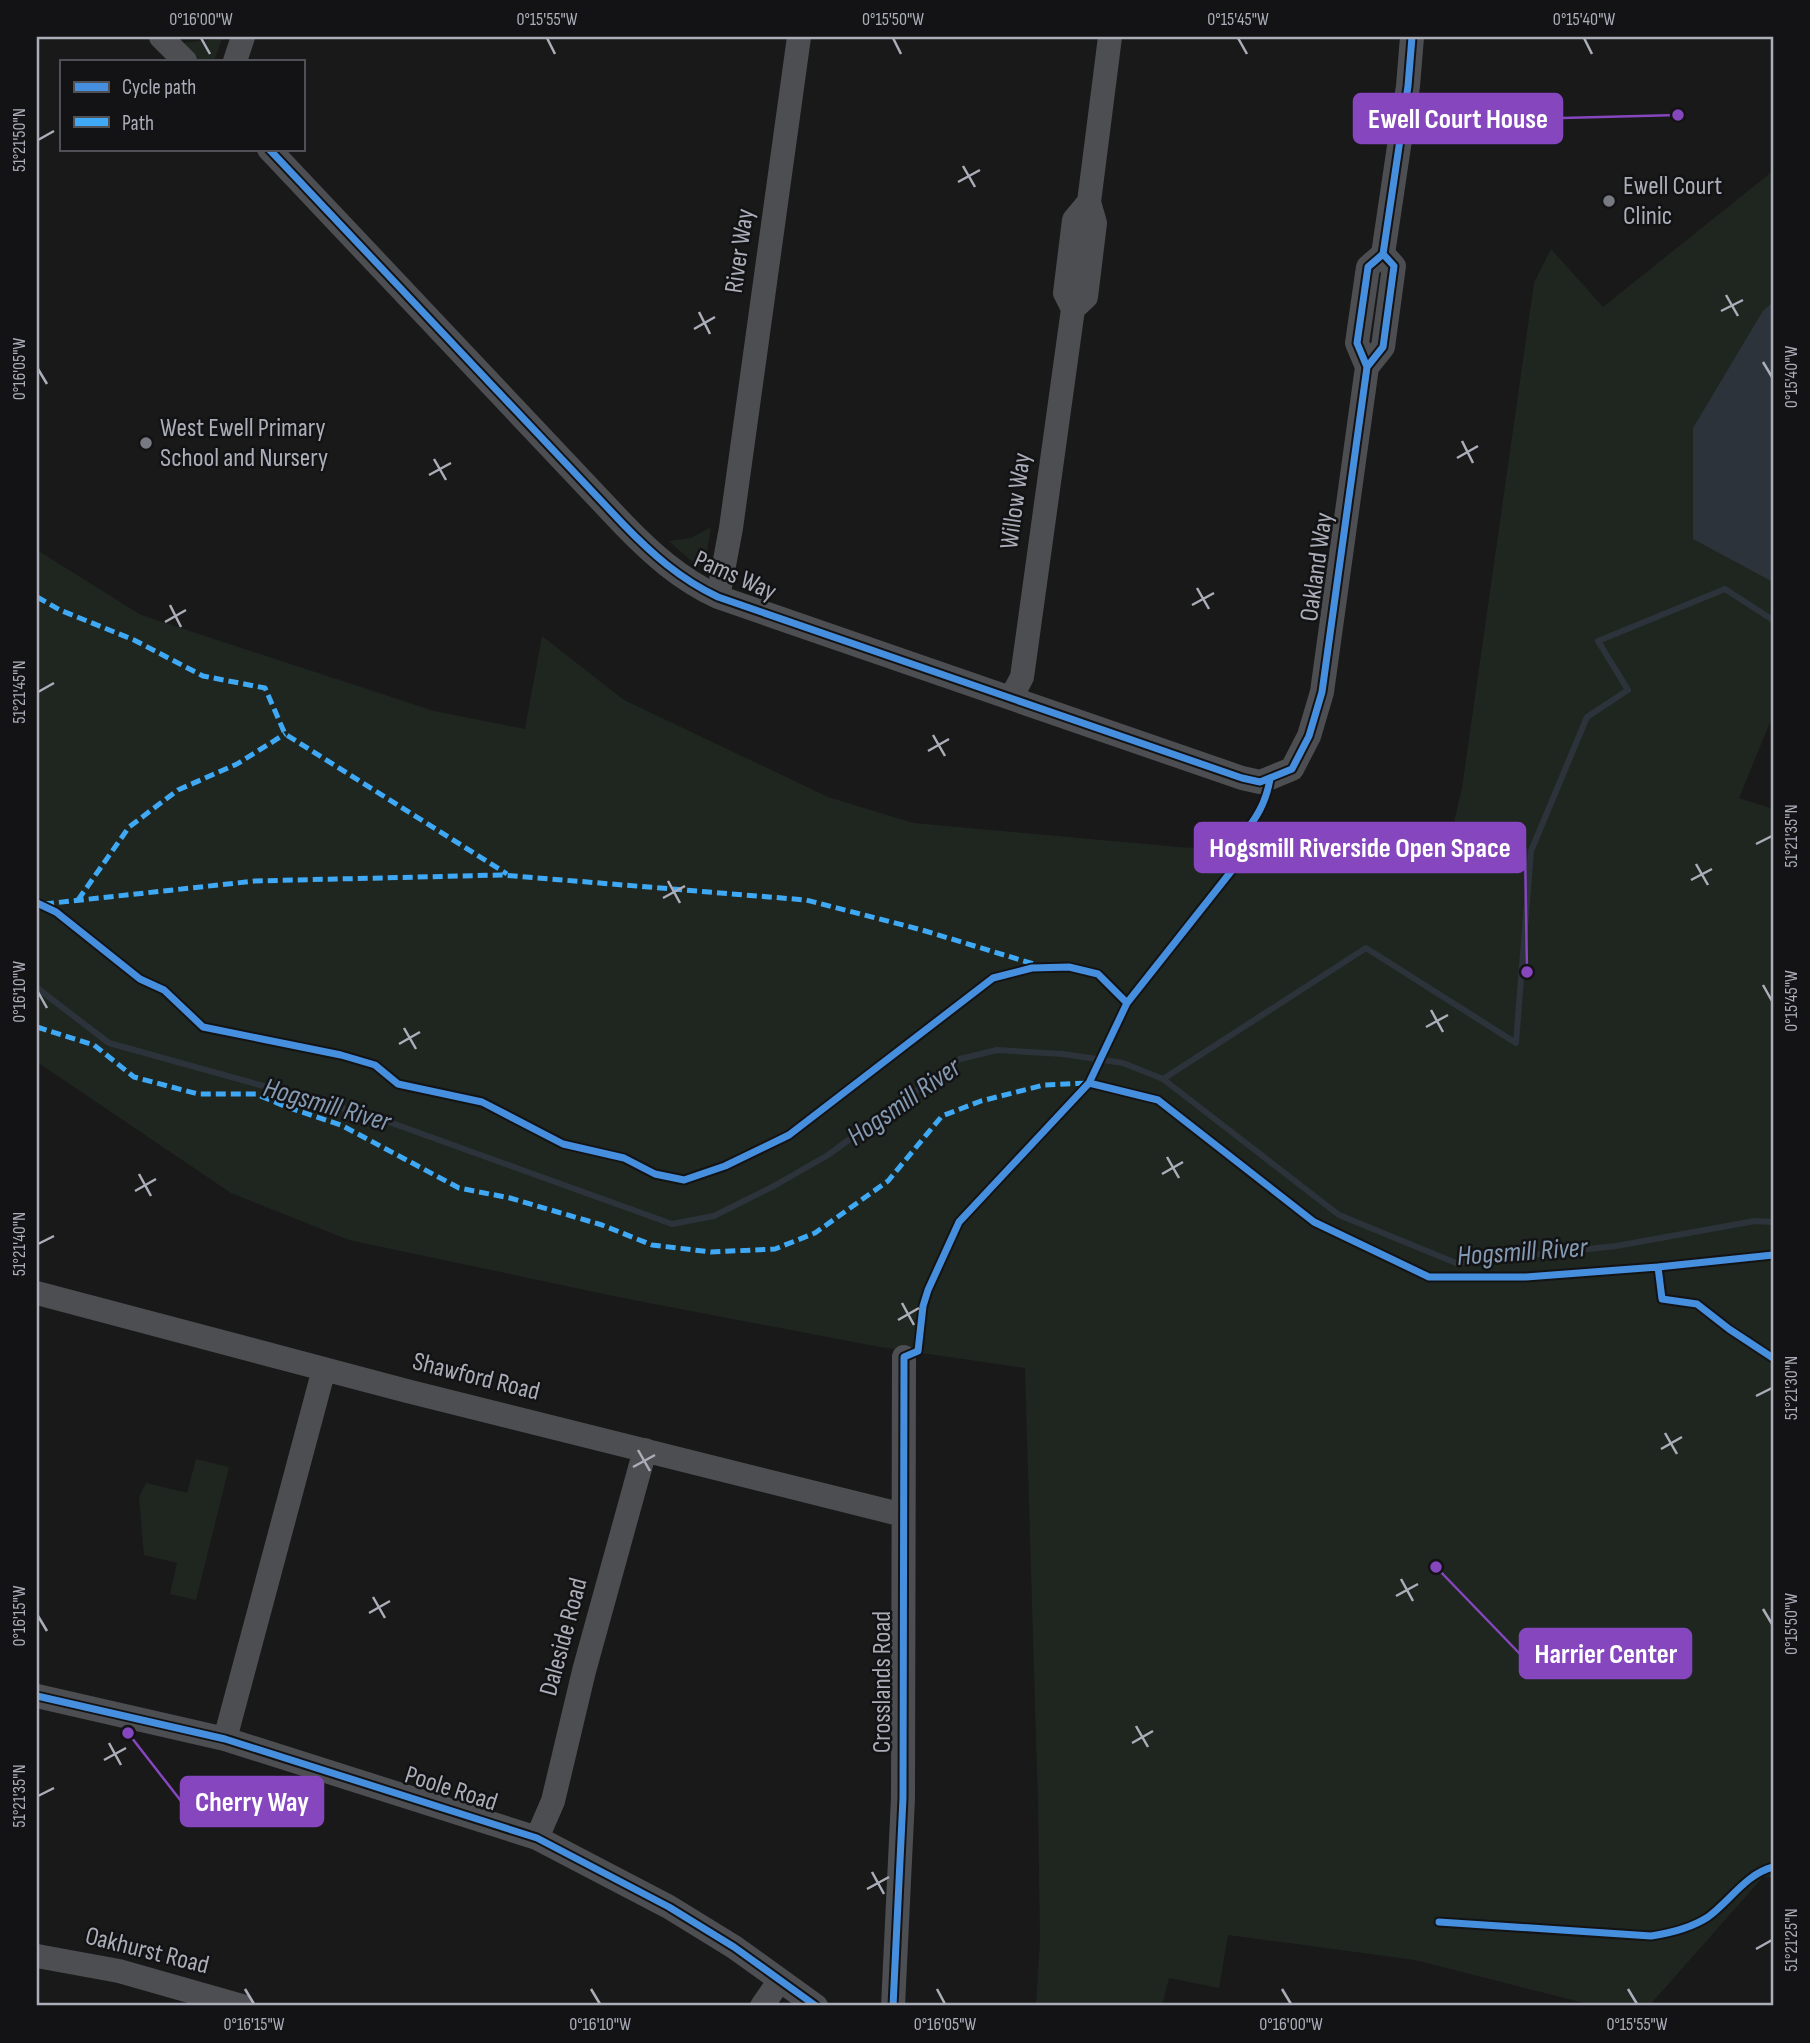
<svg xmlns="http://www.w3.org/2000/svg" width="1810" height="2043" viewBox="0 0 1810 2043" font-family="'Sofia Sans Condensed',sans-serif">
<rect width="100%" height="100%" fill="#191919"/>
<path fill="#1f2620" d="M222 39 214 61H197L178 43Z
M1773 171V715L1739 798 1773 809V1878L1763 1877 1649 2006H1596L1415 1960 1228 1935 1219 1988 1169 1978 1162 2006H1036L1040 1939 1038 1805 1025 1368 880 1347 623 1298 349 1240 231 1193 37 1062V550L141 615 434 711 525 729 542 636 624 700 828 797 913 823 1179 847 1444 865 1462 788 1534 283 1551 249 1603 307Z
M711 527 705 564 697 566 669 541 691 538Z
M196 1459 229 1467 196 1600 170 1594 177 1563 144 1555 139 1497 146 1483 187 1493Z"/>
<path fill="#2d333a" d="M1773 302V582L1693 539V428L1763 311Z"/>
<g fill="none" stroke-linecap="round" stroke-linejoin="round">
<path stroke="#2d333a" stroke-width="6" d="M37 988 109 1043 378 1118 672 1224 714 1216 774 1186 828 1155 960 1059 997 1050 1063 1054 1123 1063 1163 1079 1339 1215 1456 1263 1616 1246 1755 1221 1773 1222
M1163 1079 1366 948 1516 1043 1531 851 1587 717 1628 690 1598 641 1725 589 1773 620"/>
<path stroke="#4d4e52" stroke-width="24" d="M161 37 185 61
M235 61 243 37
M269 149 623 524C652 554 680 579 718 597L1242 778 1260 782 1292 769 1309 736 1322 692 1367 367 1383 347 1394 266 1383 254
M1073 309 1086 297 1095 223 1089 202 1110 37
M1367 367 1357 343 1368 267 1383 254 1408 86 1412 37
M718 597 731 528 799 37
M1011 698 1022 677 1073 309 1065 293 1074 220 1089 202
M37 1293 407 1391 903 1515
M37 1696 225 1739 537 1838 669 1907 734 1947 816 2006
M225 1739 324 1369
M537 1838 553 1801 584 1671 645 1450
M37 1956 119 1971 242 2006
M762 2006 780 1980
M893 2006 903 1798 904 1357"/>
<path stroke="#3fa9f5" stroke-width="5" stroke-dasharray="10 5" stroke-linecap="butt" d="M37 597 60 610 134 640 203 676 265 688 285 734 507 874
M78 900 129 827 178 790 237 764 285 734
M44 904 255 881 502 875 806 900 922 930 1037 965
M37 1027 94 1045 134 1077 198 1094H256L284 1106 341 1125 459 1188 510 1198 602 1225 652 1245 711 1252 775 1249 815 1233 888 1181 942 1116 981 1101 1044 1085 1089 1083"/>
<g stroke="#131315" stroke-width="11">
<path id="cycleway" d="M269 149 623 524C652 554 680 579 718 597L1242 778 1260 782 1292 769 1309 736 1322 692 1367 367 1383 347 1394 266 1383 254
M1367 367 1357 343 1368 267 1383 254 1408 86 1412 37
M37 903 56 912 140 979 164 990 203 1027 341 1055 375 1065 398 1084 482 1102 563 1144 624 1158 655 1174 684 1180 725 1166 789 1135 993 978 1032 968 1069 967 1098 974 1127 1003
M1089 1083 1158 1100 1314 1222 1429 1277H1526L1658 1267 1773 1255
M1658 1267 1662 1299 1697 1304 1729 1329 1773 1358
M37 1696 225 1739 537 1838 669 1907 734 1947 816 2006
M1439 1922 1651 1936C1671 1933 1691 1928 1708 1917 1730 1901 1746 1874 1773 1867
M893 2006 903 1798 904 1357 918 1351 923 1306 928 1290 959 1222 1089 1083 1127 1003 1252 845 1241 837C1256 819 1266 803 1270 779"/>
</g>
<use href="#cycleway" stroke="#468fdf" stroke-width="7"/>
</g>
<path fill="none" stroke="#abaeb9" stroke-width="2.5" d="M201 38 210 54M547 38 555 54M893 38 901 54M1238 38 1247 54M1584 38 1592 54M38 140 54 131M963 166 975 187M958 182 980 170M1726 295 1738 316M1721 311 1743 300M699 312 710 334M694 329 715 317M1763 362 1772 377M38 369 47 384M1462 441 1473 463M1457 458 1478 446M434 459 446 480M429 475 451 463M1197 588 1209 609M170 605 181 627M1192 605 1214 593M165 622 186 610M38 692 54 683M933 735 945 756M928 751 949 739M1756 844 1772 836M1696 864 1708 885M1691 880 1712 869M668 881 680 903M663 898 685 886M1763 985 1772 1001M38 992 47 1008M1431 1010 1443 1032M1426 1027 1448 1015M404 1028 416 1049M399 1044 420 1032M1167 1157 1179 1178M139 1174 151 1196M1162 1174 1183 1162M135 1191 156 1179M38 1244 54 1236M902 1303 914 1325M898 1320 919 1308M1756 1396 1772 1388M1665 1433 1677 1454M1661 1449 1682 1437M638 1450 650 1471M633 1467 655 1455M1401 1579 1413 1601M1396 1596 1418 1584M373 1597 385 1618M1763 1609 1772 1624M369 1613 390 1601M38 1616 47 1631M1136 1726 1148 1747M109 1743 121 1765M1132 1743 1153 1731M104 1760 126 1748M38 1796 54 1788M872 1872 884 1894M867 1889 889 1877M1756 1949 1772 1940M245 1989 254 2004M591 1989 600 2004M937 1989 945 2004M1282 1989 1291 2004M1628 1989 1637 2004"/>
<g fill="#787a81" stroke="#131315" stroke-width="2.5">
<circle cx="1609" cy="201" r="7"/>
<circle cx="146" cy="443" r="7"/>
</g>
<g text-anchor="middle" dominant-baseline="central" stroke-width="5" stroke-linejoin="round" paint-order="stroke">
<g font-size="26" fill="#abaeb9" stroke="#131315" text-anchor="start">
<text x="1623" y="186">Ewell Court<tspan x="1623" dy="30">Clinic</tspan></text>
<text x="160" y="428">West Ewell Primary<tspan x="160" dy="30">School and Nursery</tspan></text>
</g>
<g font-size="26" fill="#abaeb9" stroke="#131315">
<text transform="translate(740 251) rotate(-82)">River Way</text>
<text transform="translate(1016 501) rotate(-82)">Willow Way</text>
<text transform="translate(1317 567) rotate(-82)">Oakland Way</text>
<text transform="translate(735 576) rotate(24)">Pams Way</text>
<text transform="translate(476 1377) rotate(14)">Shawford Road</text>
<text transform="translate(564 1637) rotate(-75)">Daleside Road</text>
<text transform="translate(882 1682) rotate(-90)">Crosslands Road</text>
<text transform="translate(451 1789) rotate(18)">Poole Road</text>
<text transform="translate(147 1951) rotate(14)">Oakhurst Road</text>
</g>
<g font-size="28" font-style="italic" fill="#849ab2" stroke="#131315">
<text transform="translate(904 1102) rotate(-35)">Hogsmill River</text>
<text transform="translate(327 1105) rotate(16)">Hogsmill River</text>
<text transform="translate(1522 1252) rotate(-4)">Hogsmill River</text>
</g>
</g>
<path fill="none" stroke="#8546be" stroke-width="2.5" d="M1678 115L1562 118M1527 972L1525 848M1436 1567L1520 1654M128 1733L181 1801"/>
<g fill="#8546be" stroke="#131315" stroke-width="2.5">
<circle cx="1678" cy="115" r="7"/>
<circle cx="1527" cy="972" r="7"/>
<circle cx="1436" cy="1567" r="7"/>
<circle cx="128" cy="1733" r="7"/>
</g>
<g fill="#8546be" stroke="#8546be" stroke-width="2.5">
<rect x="1354" y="94" width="208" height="49" rx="7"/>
<rect x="1195" y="823" width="330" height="49" rx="7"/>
<rect x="1520" y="1629" width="171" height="49" rx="7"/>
<rect x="181" y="1777" width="142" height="49" rx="7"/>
</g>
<g font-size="28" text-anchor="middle" font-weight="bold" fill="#fff">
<text x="1458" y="128">Ewell Court House</text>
<text x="1360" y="857">Hogsmill Riverside Open Space</text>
<text x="1606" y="1663">Harrier Center</text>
<text x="252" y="1811">Cherry Way</text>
</g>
<rect width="1810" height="2043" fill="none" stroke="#131315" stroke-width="77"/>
<rect x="60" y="60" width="245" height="91" fill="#131315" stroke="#505157" stroke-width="2"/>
<rect x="74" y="82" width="35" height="10" fill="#468fdf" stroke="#505157" stroke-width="2"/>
<text x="122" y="94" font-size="21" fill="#abaeb9">Cycle path</text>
<rect x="74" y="117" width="35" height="10" fill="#3fa9f5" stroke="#505157" stroke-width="2"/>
<text x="122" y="130" font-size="21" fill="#abaeb9">Path</text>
<rect x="38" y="38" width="1734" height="1966" fill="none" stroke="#abaeb9" stroke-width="2.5"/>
<g font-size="18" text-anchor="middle" fill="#abaeb9">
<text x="201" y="25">0°16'00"W</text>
<text x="547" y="25">0°15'55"W</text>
<text x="893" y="25">0°15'50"W</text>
<text x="1238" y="25">0°15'45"W</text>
<text x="1584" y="25">0°15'40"W</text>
<text transform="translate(19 140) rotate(-90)" y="6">51°21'50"N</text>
<text transform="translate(19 369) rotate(-90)" y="6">0°16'05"W</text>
<text transform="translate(1791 377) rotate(-90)" y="6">0°15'40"W</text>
<text transform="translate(19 692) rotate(-90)" y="6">51°21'45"N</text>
<text transform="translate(1791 836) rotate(-90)" y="6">51°21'35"N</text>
<text transform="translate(19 992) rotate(-90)" y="6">0°16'10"W</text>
<text transform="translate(1791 1001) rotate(-90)" y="6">0°15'45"W</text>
<text transform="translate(19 1244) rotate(-90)" y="6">51°21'40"N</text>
<text transform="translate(1791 1388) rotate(-90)" y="6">51°21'30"N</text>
<text transform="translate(19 1616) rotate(-90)" y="6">0°16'15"W</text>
<text transform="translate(1791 1624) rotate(-90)" y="6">0°15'50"W</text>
<text transform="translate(19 1796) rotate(-90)" y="6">51°21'35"N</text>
<text transform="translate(1791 1940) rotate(-90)" y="6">51°21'25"N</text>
<text x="254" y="2030">0°16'15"W</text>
<text x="600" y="2030">0°16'10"W</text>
<text x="945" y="2030">0°16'05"W</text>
<text x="1291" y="2030">0°16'00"W</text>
<text x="1637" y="2030">0°15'55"W</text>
</g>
</svg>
